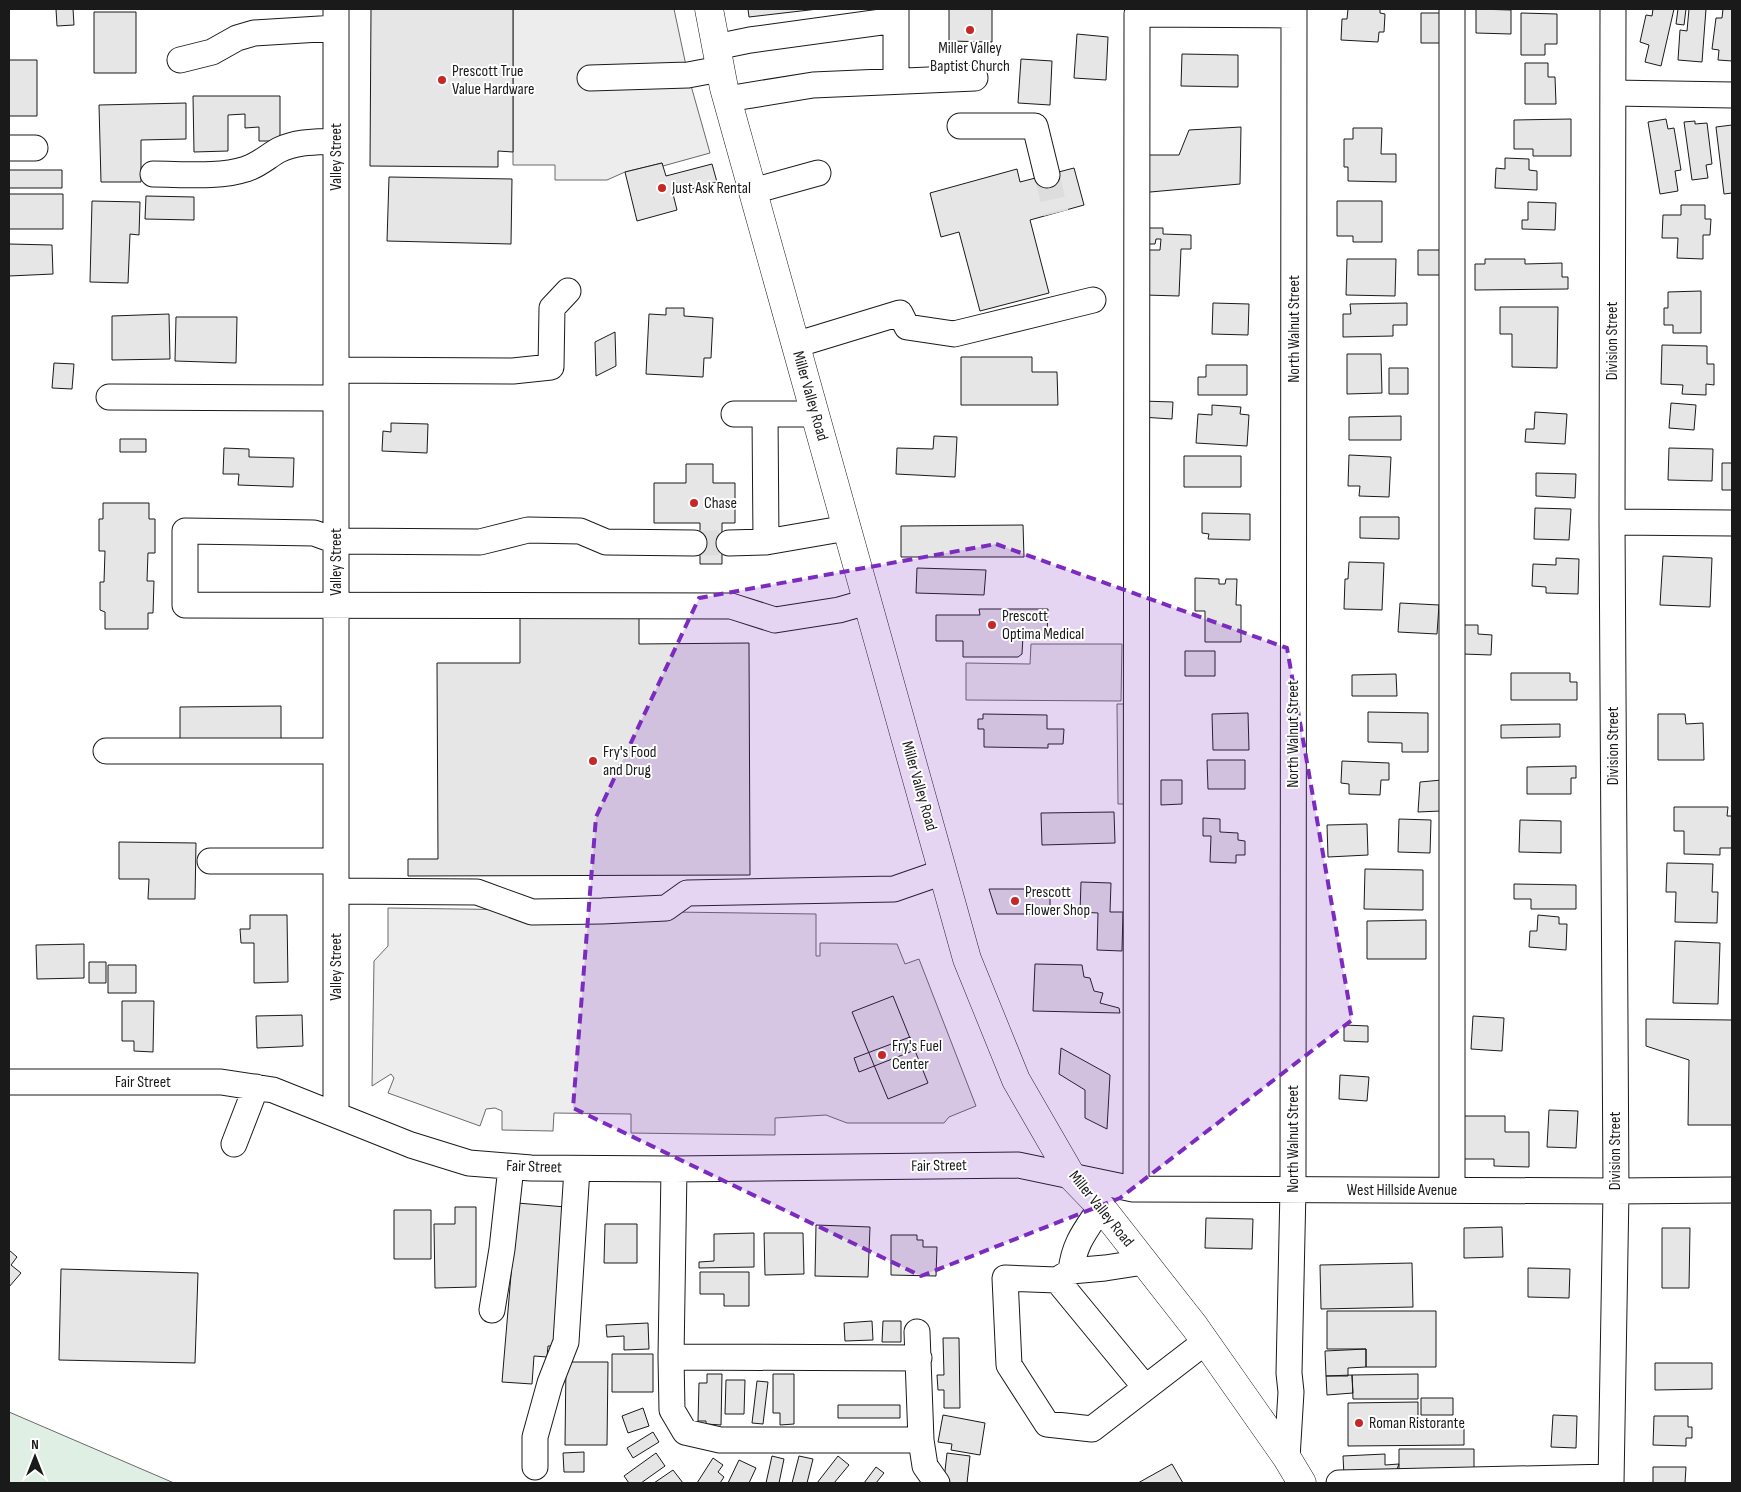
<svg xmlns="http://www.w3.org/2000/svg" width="1741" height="1492" viewBox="0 0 1741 1492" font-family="'Sofia Sans Condensed',sans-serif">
<rect width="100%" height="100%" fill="#fff"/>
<path fill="#e0efe3" stroke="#6a6a6a" d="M9 1412 174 1483H9Z"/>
<path fill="#ededed" stroke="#6a6a6a" d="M513 9H674L688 75 710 153 663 166 662 163 625 172 607 180H555V165H513Z
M1031 644H1122L1121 701 966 700V663L1030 664Z
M1117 704H1136L1137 804H1118Z
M388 908 816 914V956H820V943L897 944 905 964 919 959 976 1106 949 1117 944 1123H847L826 1115 775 1118V1135L631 1133V1114L554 1113 553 1131 502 1130V1111L495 1108 486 1109 480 1126 388 1093 394 1078 391 1074 372 1086 374 961 388 946Z"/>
<path fill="#e6e6e6" stroke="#1a1a1a" d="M56 9H73L74 25 57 26Z
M371 9H513V152L498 151V167L370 166Z
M748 9H818L749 17Z
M949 9H992V42L949 41Z
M1348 9H1380V13L1385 14 1384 32H1379L1378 42 1341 40 1342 19H1347Z
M1476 9 1511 10V34L1476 33Z
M1653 9H1674L1661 66 1645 62 1649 45 1640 42 1646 15 1652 16Z
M1678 9H1686L1684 25 1676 24Z
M1689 9H1706L1702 62 1678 60 1680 30 1687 31Z
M1723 9H1732V61L1718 60 1719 50 1712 49 1716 18H1722Z
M94 12H136V73H94Z
M1421 13H1442V43H1421Z
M1521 13 1557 14V44H1545V55H1521Z
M1077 34 1108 37 1106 80 1074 78Z
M1182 54 1238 55V87L1181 86Z
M1021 59 1052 61 1050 105 1018 103Z
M9 60H37V116H9Z
M1525 63H1548V77H1555L1556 104H1525Z
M193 96H280V141H259V127L245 128V114L228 115V151L194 152Z
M186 103V139L141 140V182H101L99 105Z
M1571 119V156H1533V149H1514V120Z
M1666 119 1668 129 1674 128 1681 170 1675 171 1678 191 1660 194 1648 122Z
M1695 121V124L1707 123 1712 164 1706 165 1708 178 1692 180 1684 122Z
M1732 125V193L1724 194 1716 127Z
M1241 127 1240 184 1139 193 1136 155H1179L1189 130Z
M1353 128H1382L1381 154H1396V182L1348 181V167H1344V139H1353Z
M1505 158 1529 159V170L1537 171V190L1495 188 1496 168 1505 169Z
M662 163 666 176 712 164 717 182 673 194 677 210 637 221 625 172Z
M1074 168 1084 205 1030 220 1049 293 980 311 959 232 941 237 930 193 1017 169 1020 182Z
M9 170H62V188H9Z
M389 177 512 179 511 244 387 241Z
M9 194H63V229H9Z
M146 196 194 197V220L145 219Z
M92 201 140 202 139 235 130 234 128 283 90 282Z
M1337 201H1382V242H1353V236H1337Z
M1528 202 1556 203 1555 230 1522 229V220H1528Z
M1681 205H1705V219H1711L1710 235H1703V259L1677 258 1678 238H1662L1663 215H1681Z
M1146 228H1163V234L1191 235V249H1181L1179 296 1145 295 1146 250H1160L1161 239H1156L1155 244H1145Z
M9 244 52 245 53 274 9 276Z
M1418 250H1444V275H1418Z
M1347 259H1396L1395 296 1346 295Z
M1485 259H1525V264L1562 263V277H1568V289L1475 290V264H1485Z
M1701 291V333H1673V325H1664V308H1668V292Z
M1213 303 1249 304 1248 335 1212 334Z
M1407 303V325H1393V336L1343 337V314H1351L1350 304Z
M1500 307H1558L1557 368 1512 367V334H1500Z
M666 308H684V316L713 318 711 358H704L703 377 646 374 649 314 666 315Z
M169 314 170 359 112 360V316Z
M176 317H237L236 363 175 361Z
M615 332 616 366 596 376 595 342Z
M1662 345 1707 346V364H1714V385L1706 384V395L1682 394 1683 385 1661 384Z
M1347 354H1381L1382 393 1347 394Z
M961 357H1032V372H1057L1058 405H961Z
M54 363 74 364 72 389 52 388Z
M1206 365H1247V395H1198V377H1206Z
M1389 368H1408V394H1389Z
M1142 401 1173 402 1172 419 1141 417Z
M1671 403 1696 405 1694 430 1669 428Z
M1212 405 1241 407 1240 414 1249 415 1247 446 1196 443 1198 414 1212 415Z
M1535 412 1567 414 1565 444 1525 442 1526 429H1534Z
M1401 416V440H1349V417Z
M391 423 428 424 427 453 382 451 383 431 391 432Z
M934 436 957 437 955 477 896 474 897 448 933 449Z
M120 439H146V452H120Z
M224 448 249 449V457L294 458 293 487 238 485 239 474H223Z
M1669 448 1713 449 1712 481 1668 480Z
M1349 455 1391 457 1389 497 1359 496 1360 486H1348Z
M1184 456H1241V487H1184Z
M1722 463H1732V490H1722Z
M686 464H713V483H735V523H722V564H700V523H654V483H686Z
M1536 473 1576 474 1575 498 1536 496Z
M103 503H149V519H155V553H148L147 581H154L153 613H148V629H105V612L100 610V582H104L105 551H99V519H103Z
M1535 508 1571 509 1569 540 1534 539Z
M1202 513 1250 514V540L1208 539 1209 534 1202 533Z
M1360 517H1399V539L1360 538Z
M1023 525 1024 557H901V526Z
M1663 556 1712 558 1710 607 1660 605Z
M1556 558 1579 559 1578 594 1546 593V587L1532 586 1533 564 1556 565Z
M1349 562 1384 563 1382 610 1344 609 1345 579H1348Z
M917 568 986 570 984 595 916 593Z
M1195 578 1219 579V584H1225L1226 579H1237L1236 605H1241V642H1205V611H1195Z
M1400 603 1439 605 1437 634 1398 632Z
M979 609H1048L1047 635 1023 636 1022 654 1018 657H963V641H936V615H980Z
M520 617H639V644L749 643 750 875 408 876V859H438L437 663H520Z
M1464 625H1478V634L1492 635 1491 655 1463 654Z
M1185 651H1215V676H1185Z
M1511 673H1570V682H1577V700H1511Z
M1396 674 1397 696H1352V675Z
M281 706V746L180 747V707Z
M1368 712 1428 713V752H1402V743L1368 742Z
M1248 713 1249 750H1213L1212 714Z
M983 714 1047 715V729H1064L1063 744H1048V748L984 747V729H978V719H983Z
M1658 714H1685L1686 724 1703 723 1704 760H1658Z
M1560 724V737L1501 738V725Z
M1207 760H1245V789H1208Z
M1342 761 1389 763V780H1381L1380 795 1349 794V784L1341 783Z
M1576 766V778H1571V794H1527V767Z
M1161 780H1182V804L1161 805Z
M1442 780 1441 811 1418 812 1420 782Z
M1674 807H1728L1727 816H1732V848H1720V855L1684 854V831H1674Z
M1114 812 1115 843 1042 845 1041 813Z
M1203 818 1220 819V832L1238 833V840L1245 841V855H1236V863L1210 862 1211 836H1203Z
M1399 819 1431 820 1430 853 1398 852Z
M1520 820 1561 821V853L1519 852Z
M1367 824 1368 855 1328 857 1327 825Z
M119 842 196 843 195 899H148L149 879H119Z
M1667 863 1713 864 1712 892H1718L1717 923 1675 922 1676 892H1666Z
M1365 869 1423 870V910L1364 909Z
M1081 882 1111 883 1110 912H1123L1122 951 1097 950 1098 913 1080 912Z
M1514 884 1576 885V909H1531V899H1514Z
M989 889H1050V914H997Z
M250 915H287L288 982 254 983V943H241L240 929H250Z
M1538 915 1559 917V924H1567L1566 950 1529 947 1530 931H1537Z
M1426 920V959H1367V921Z
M1675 941 1720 943 1718 1004 1673 1003Z
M84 944V978L37 979 36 945Z
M89 962H106V983H89Z
M1035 964 1082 965 1084 977 1090 978 1094 991 1103 993 1100 1003 1119 1008 1120 1013 1033 1011Z
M108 965H136V993H108Z
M893 996 928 1083 888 1099 852 1012Z
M122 1001H154L153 1052 134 1051V1041H122Z
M302 1015 303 1046 257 1048 256 1016Z
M1473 1016 1504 1018 1502 1051 1471 1049Z
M1646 1019 1732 1020V1125H1688L1689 1060 1646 1046Z
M1344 1025 1368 1026V1042L1344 1041Z
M910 1037 915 1050 859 1072 854 1058Z
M1061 1048 1110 1075 1107 1129 1085 1118V1090L1059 1074Z
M1340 1075 1369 1077 1367 1101 1339 1099Z
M1549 1110 1578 1111 1576 1148 1547 1147Z
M1463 1116H1505V1132H1529V1167L1494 1166V1159H1463Z
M517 1203 566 1207 554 1346H548L547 1357 534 1356 532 1384 502 1382Z
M455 1207H476V1287L435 1288 434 1224H455Z
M394 1210H431V1259H394Z
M1206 1218 1253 1219 1252 1249 1205 1248Z
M605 1224H637V1263H604Z
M816 1225 870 1227 868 1277 815 1276Z
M1502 1227 1503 1257 1464 1258V1228Z
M1662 1228H1690L1689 1288H1662Z
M754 1233V1267L699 1268V1262L714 1261V1234Z
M764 1233H803L804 1274 765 1275Z
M891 1235H917V1240H923V1247H937L936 1276 891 1275Z
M9 1250 17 1257 11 1265 21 1273 9 1287Z
M1412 1263 1413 1307 1321 1309 1320 1265Z
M1528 1268 1570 1269 1569 1298 1528 1297Z
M61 1269 198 1273 195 1363 59 1360Z
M700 1272H749V1306H724V1294H700Z
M1327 1311H1436V1367H1366V1349H1327Z
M872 1321 873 1340 845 1341 844 1323Z
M883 1321H901V1342H882Z
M648 1323 649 1349 624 1350V1336L607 1337 606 1325Z
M943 1338H959L960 1408H944V1390H938L937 1375H944Z
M1366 1349V1367L1348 1368V1376H1326L1325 1351Z
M612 1354H653V1392H612Z
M566 1362H608L607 1445H565Z
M1655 1363H1712V1389L1655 1390Z
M707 1374H722L721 1425 706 1424V1421H698L699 1383H707Z
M773 1374H794V1424L780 1425V1413H773Z
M1418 1374V1399H1353L1352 1375Z
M1352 1375 1353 1393 1327 1395 1326 1376Z
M726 1380H745L744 1414H725Z
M757 1381 768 1382 763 1424 752 1423Z
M1421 1398H1453V1415H1421Z
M1418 1402V1427H1464V1445L1348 1446V1403Z
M838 1405H900V1418H838Z
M643 1408 649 1426 628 1433 622 1416Z
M943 1415 985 1423 980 1455 951 1450 952 1444 938 1442Z
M1553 1415 1577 1416 1576 1448 1551 1447Z
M1654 1416H1688V1427H1692V1438H1686V1446L1653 1445Z
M653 1432 659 1442 633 1458 627 1448Z
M1399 1449H1474V1477H1399Z
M584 1452V1472H564L563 1453Z
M656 1453 665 1466 641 1483H629L624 1476Z
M947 1453 970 1456 967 1483H948L944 1480Z
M1385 1454V1465L1399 1464 1395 1474 1344 1476 1343 1456Z
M772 1456 784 1459 779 1483H766Z
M799 1456 813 1459 807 1483H792Z
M838 1456 849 1465 834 1483H817Z
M713 1458 723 1465 718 1472 724 1477 720 1483H697Z
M739 1460 756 1468 749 1483H728Z
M1172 1464 1183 1483H1138Z
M876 1467 884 1473 876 1483H864Z
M1653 1467H1686L1685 1483H1653Z
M673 1470 683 1483H654Z"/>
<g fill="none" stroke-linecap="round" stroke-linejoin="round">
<path stroke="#ddd" stroke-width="25" stroke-dasharray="25 12" stroke-linecap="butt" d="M1047 175 1056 213
M694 543H729"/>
<g stroke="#1a1a1a" stroke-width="27">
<path id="minor" d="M896 9V80
M716 47 750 40 896 20
M180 60 212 52 237 38 254 33 336 28
M590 78 688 75 720 69
M1613 93 1732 95
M727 99 813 85 975 78
M960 126H1035L1047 175
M9 148H35
M153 174C182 174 219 178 246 169 259 165 268 156 279 150 297 141 317 142 336 141
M753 191 818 173
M795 345 900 313 907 327 954 334 1093 300
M336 370 513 371 551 367 552 308 568 291
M109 397 336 398
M734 414H815
M765 414 766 542 847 528
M1612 522 1732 523
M694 543 606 542 580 531 528 530 480 542 336 541 314 533 185 531V605L731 606 775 620 839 610 867 602
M729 543 766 542
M106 751H336
M210 861H336
M336 891 477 892 532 912 602 911 666 908 687 893 894 889 943 872
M9 1082H221L273 1090 411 1145 469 1163 531 1168 674 1169 1018 1165 1133 1189 1616 1191 1732 1190
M336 1115V9
M234 1144 256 1087
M674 1169 671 1357 672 1410 685 1432 720 1440H921L917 1332
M1136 1189 1137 14 1294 15
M1452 1190V9
M1144 1262 1105 1268 1071 1271 1057 1280 1005 1278 1009 1365 1047 1424 1092 1429 1205 1342
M1071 1271C1074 1243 1086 1230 1101 1207
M1057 1280 1145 1387
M492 1310 502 1249 511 1167
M671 1357 919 1358
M921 1440 925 1466 937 1483
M1287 1458 1291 1392 1289 1373 1293 1189 1294 9
M535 1467V1437L550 1383 566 1342 577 1169
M1339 1483 1611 1477
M1611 1483 1616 1191 1612 522 1613 9"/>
</g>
<g stroke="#1a1a1a" stroke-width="29">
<path id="major" d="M709 9 724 88 967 959 1016 1080 1072 1177 1101 1207 1195 1327 1287 1458 1302 1483"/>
</g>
<use href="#minor" stroke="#fff" stroke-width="25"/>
<use href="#major" stroke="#fff" stroke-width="28"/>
</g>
<path fill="#7b2cbf" fill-opacity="0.2" stroke="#7b2cbf" stroke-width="4" stroke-dasharray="10 6" stroke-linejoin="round" d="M996 544 1287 648 1352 1020 1120 1198 921 1276 573 1108 596 817 699 598Z"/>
<g fill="#c62828" stroke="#fff" stroke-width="2">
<circle cx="970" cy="30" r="5"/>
<circle cx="442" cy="80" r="5"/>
<circle cx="662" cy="188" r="5"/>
<circle cx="694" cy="503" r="5"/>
<circle cx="992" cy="625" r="5"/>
<circle cx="593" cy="761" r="5"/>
<circle cx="1015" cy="901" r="5"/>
<circle cx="882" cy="1055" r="5"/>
<circle cx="1359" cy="1423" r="5"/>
</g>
<g text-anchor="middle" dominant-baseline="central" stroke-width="4" stroke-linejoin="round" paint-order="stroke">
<g font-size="16" fill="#1a1a1a" stroke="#fff" text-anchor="start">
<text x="970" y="48" text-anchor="middle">Miller Valley<tspan x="970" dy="18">Baptist Church</tspan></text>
<text x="452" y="71">Prescott True<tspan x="452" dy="18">Value Hardware</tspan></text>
<text x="672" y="188">Just Ask Rental</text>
<text x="704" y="503">Chase</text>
<text x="1002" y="616">Prescott<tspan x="1002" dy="18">Optima Medical</tspan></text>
<text x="603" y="752">Fry's Food<tspan x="603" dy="18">and Drug</tspan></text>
<text x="1025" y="892">Prescott<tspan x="1025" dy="18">Flower Shop</tspan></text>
<text x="892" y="1046">Fry's Fuel<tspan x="892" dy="18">Center</tspan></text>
<text x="1369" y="1423">Roman Ristorante</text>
</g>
<g font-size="16" fill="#1a1a1a" stroke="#fff">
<text transform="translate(336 157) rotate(-90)">Valley Street</text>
<text transform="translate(1294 329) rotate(-90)">North Walnut Street</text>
<text transform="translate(1612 341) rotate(-90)">Division Street</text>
<text transform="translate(810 396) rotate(74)">Miller Valley Road</text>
<text transform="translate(336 562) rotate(-90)">Valley Street</text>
<text transform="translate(1293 734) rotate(-90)">North Walnut Street</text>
<text transform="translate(1613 746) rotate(-90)">Division Street</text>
<text transform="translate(919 786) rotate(74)">Miller Valley Road</text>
<text transform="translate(336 967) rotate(-90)">Valley Street</text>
<text x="143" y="1082">Fair Street</text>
<text transform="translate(1293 1139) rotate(-90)">North Walnut Street</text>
<text transform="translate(1615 1151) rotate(-90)">Division Street</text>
<text transform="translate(939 1166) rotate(-1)">Fair Street</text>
<text transform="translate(534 1167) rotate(2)">Fair Street</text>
<text x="1402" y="1190">West Hillside Avenue</text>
<text transform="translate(1101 1209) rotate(51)">Miller Valley Road</text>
</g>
</g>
<rect width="1741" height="1492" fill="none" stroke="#1a1a1a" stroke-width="20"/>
<g transform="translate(35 1457)" stroke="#ffffff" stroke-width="4" paint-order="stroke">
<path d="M0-4L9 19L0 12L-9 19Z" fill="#1a1a1a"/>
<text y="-8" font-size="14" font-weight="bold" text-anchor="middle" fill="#1a1a1a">N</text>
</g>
</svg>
